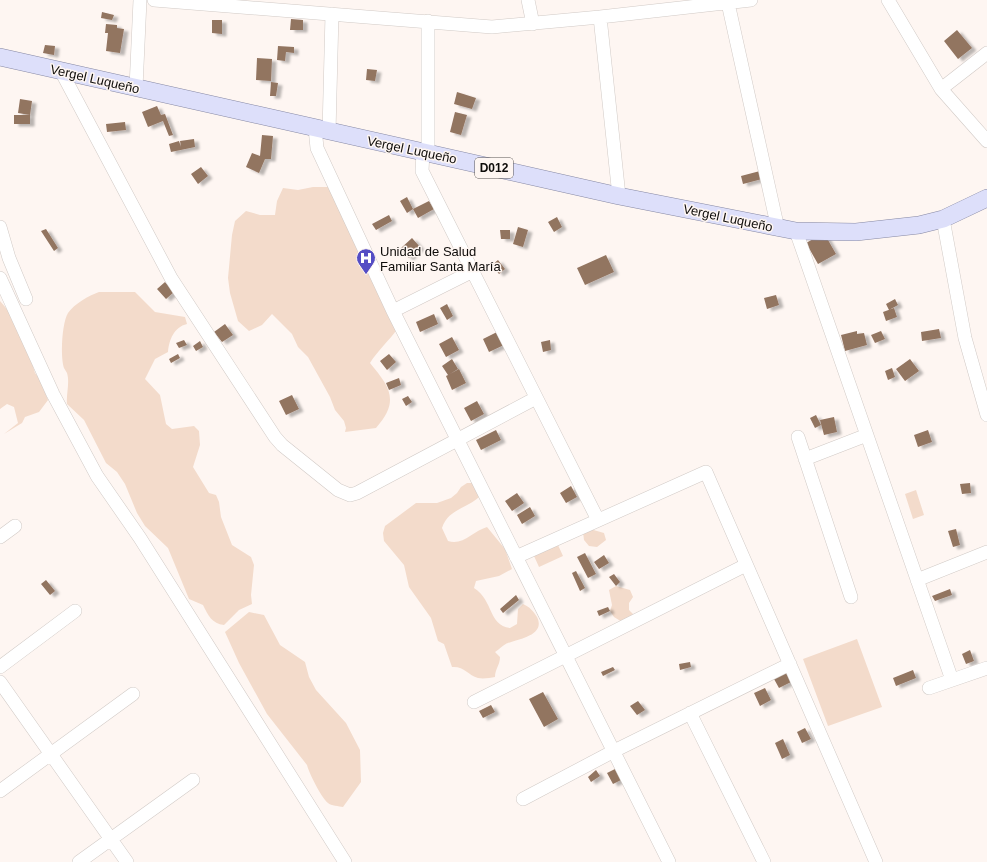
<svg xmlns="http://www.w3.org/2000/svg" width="987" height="862" viewBox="0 0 987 862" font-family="Helvetica,sans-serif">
<defs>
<filter id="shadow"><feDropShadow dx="4.5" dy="2.5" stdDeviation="1" flood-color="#0004"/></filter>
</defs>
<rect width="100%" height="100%" fill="#fef6f2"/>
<path fill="#f3dbcb" d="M313 187H328L337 198 398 328C389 341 378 350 370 363 390 387 400 401 376 428L345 432 346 428 344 421 335 410 330 397 308 357 298 347 292 334 272 314 262 325 249 331 238 321 230 293 228 278 232 235 235 221 246 211 260 215H275L277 201 283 188 298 190Z
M99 292H135L155 312 185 317 187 324C174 327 169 340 168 352L155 359 145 379 160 395 166 424 172 429 194 426 199 431 200 445 193 467 209 493 216 495 219 502 221 517 232 545 251 557 254 565 251 595 252 604 239 610 224 625C212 624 208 615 203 605L189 599 168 548 145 526 137 513 125 484 117 472 106 463 84 420 67 404C66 394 70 383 67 373 66 371 65 370 64 368 60 357 62 322 68 313 74 304 90 295 99 292Z
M0 301 12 315 28 350 35 373 40 379 48 400 39 412 25 417 22 423 4 434 18 423 14 407 7 404 0 409Z
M467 483H475L479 497C468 508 448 509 442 528L448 541C463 546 473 531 487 527L505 549 512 569 499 576 476 581 474 588C494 601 488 625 510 628L517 624 518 609 523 604C530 607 533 611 537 617 546 635 519 639 508 643 504 644 500 649 495 652L500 657C500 665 495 669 495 677 490 678 483 679 478 678 468 675 464 666 452 667L444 644 438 641 431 618 409 587 404 565 384 541 383 533 385 526 416 503H437L451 498 457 493 461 487Z
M916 490 924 515 913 519 905 494Z
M590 529 604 533 606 540 597 547 589 546 584 540 583 532Z
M558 545 563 556 539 567 534 556Z
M616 586 630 590 633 597 629 603V610L634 615 627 625 614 617 610 611 612 605 609 590Z
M249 612 264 615 280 645 305 662 309 677 316 690 346 723 360 750 361 782 343 807C339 806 331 806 328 803 321 797 309 773 307 765L267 714 239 663 225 632Z
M857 639 882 707 828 726 803 659Z"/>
<path fill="#927460" filter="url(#shadow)" d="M102 12 114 15 112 20 101 18Z
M291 19 303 20V30H290Z
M212 20H222V34L212 33Z
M106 24 117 25V28L124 29 120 53 106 51 108 33H105Z
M957 30 972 48 958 59 944 41Z
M45 45 55 46 54 55 43 53Z
M278 46 294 47V53L286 52 285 61 277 60Z
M257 58 272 59 271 81 256 80Z
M367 69 377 70 375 81 366 80Z
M271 82 278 83 276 96H270Z
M457 92 476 98 472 109 454 104Z
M20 99 32 101 30 115 18 113Z
M157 106 161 115 165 114 173 135 169 136 163 121 148 127 142 112Z
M455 112 467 115 461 135 450 132Z
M14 115H30V124H14Z
M125 122 126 130 107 132 106 124Z
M262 135 273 136 271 159H265L259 173 246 167 252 153 260 156Z
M194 139 195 147 171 152 169 144 179 141 181 147 180 141Z
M201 167 208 176 198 184 191 174Z
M760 171 762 179 743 184 741 176Z
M407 197 413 209 407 213 400 201Z
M429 201 434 209 418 218 413 209Z
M389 215 392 221 376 230 372 224Z
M557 217 562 227 554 232 548 222Z
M518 227 528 230 523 247 513 244Z
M46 229 58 248 54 251 41 231Z
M500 230H510V239H501Z
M824 233 836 254 818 264 806 243Z
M412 238 420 247 409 258 400 249Z
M606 255 614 272 585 285 577 268Z
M498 260 505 269 499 274 492 265Z
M165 282 174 292 166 299 157 289Z
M776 295 779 305 767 309 764 298Z
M895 299 898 305 889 310 886 304Z
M447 304 453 316 447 320 440 308Z
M894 308 897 317 886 321 883 312Z
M434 314 438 324 420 332 416 322Z
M225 324 233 335 222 342 214 332Z
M939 329 941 338 922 341 921 332Z
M857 331V334L864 333 867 345 845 351 841 335Z
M881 331 885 339 875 343 871 335Z
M497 332 504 345 489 352 483 339Z
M452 337 459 350 446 357 439 344Z
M184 340 187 345 179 348 176 343Z
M550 340 551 350 543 352 541 342Z
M200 341 203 347 196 351 193 346Z
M178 354 180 358 171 363 169 359Z
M389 354 396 362 387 370 380 361Z
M452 359 458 369 450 374 459 369 466 383 452 390 446 376 448 375 442 366Z
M910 359 919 371 905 381 896 369Z
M892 368 895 377 888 380 885 371Z
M399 378 401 385 389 390 386 383Z
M292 395 299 409 286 415 279 401Z
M408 396 412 402 406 406 402 399Z
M477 401 484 414 471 421 464 408Z
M816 415 821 425 815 428 810 418Z
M834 417 837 432 824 435 820 420Z
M496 430 501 440 481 450 476 440Z
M928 430 932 442 918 447 914 435Z
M970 483 971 493 962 494 960 484Z
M571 486 577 497 566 503 560 493Z
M517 493 524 503 512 511 505 501Z
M530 507 535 516 522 524 517 515Z
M956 529 960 545 953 547 948 531Z
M585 553 596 574 588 578 577 557Z
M604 555 609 563 599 569 594 562Z
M576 571 585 588 580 591 572 573Z
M614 574 620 582 616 586 609 577Z
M46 580 55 591 50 595 41 584Z
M950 589 952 595 935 601 932 596Z
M516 595 519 600 503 613 500 609Z
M608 607 610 611 599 616 597 611Z
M970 650 974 661 966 664 962 654Z
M690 662 691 667 680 670 679 664Z
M613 667 615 670 603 676 601 672Z
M913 670 916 678 896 686 893 678Z
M786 673 791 682 779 688 774 679Z
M765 688 771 700 760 706 754 693Z
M543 692 558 719 544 727 529 699Z
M638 701 645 710 637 715 630 706Z
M491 705 495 712 483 718 479 711Z
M805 728 811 739 802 743 797 732Z
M783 739 790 755 782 759 775 743Z
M615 769 621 780 613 784 607 773Z
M596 770 600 776 591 782 588 777Z"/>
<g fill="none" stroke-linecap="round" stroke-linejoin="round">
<g stroke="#d1cac6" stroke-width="14">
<path id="minor" d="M154 0 492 27 600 17 751 0
M528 0 533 24
M888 0 941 89 987 141
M728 3 778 229
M600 17 619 196
M61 71 171 278 275 437 282 445 338 490 350 495 357 493 536 398
M136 88 140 0
M941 89 987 53
M315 128 317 148 393 311 669 862
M329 132 332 14
M423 152 422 171 598 520
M428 153V21
M943 219 965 338 987 415
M0 227 9 258 26 299
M796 231 952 680
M0 278 53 394 97 476 140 538 345 862
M393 311 473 271
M798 437 851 597
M805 459 867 435
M0 537 15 526
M516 557 706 472 876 862
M917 580 987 552
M0 667 75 611
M0 682 127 862
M929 688 987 668
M474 702 746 565
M690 713 764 862
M0 791 133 694
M523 799 614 751 790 664
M79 862 193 780"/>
</g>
<g stroke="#8688a3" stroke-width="18">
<path id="major" d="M0 57 619 196 796 231 856 232 919 225 943 219 987 198"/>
</g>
<use href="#minor" stroke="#fff" stroke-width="13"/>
<use href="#major" stroke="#dddffa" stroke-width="17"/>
</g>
<defs>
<g id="hospital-pin" transform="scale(1)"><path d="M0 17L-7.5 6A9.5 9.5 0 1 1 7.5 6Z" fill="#544dc4" stroke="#fef6f2"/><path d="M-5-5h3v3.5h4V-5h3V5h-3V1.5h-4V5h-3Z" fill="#fff"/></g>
</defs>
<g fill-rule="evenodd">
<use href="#hospital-pin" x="366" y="258"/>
</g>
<g text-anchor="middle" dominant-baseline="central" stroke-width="3" stroke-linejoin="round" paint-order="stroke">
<rect fill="#fef6f2" stroke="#565250" stroke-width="1" x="475" y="158" width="38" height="20" rx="3"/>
<g font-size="12" font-weight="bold" fill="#0e0c0a">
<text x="494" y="168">D012</text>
</g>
<g font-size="13" fill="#0e0c0a" stroke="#fef6f2">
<text transform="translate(95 79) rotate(13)">Vergel Luqueño</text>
<text transform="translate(412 150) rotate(12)">Vergel Luqueño</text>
<text transform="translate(728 218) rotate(12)">Vergel Luqueño</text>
</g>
<g font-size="13" fill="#0e0c0a" stroke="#fef6f2" text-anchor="start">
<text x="380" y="251">Unidad de Salud<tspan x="380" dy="15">Familiar Santa María</tspan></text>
</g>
</g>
</svg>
